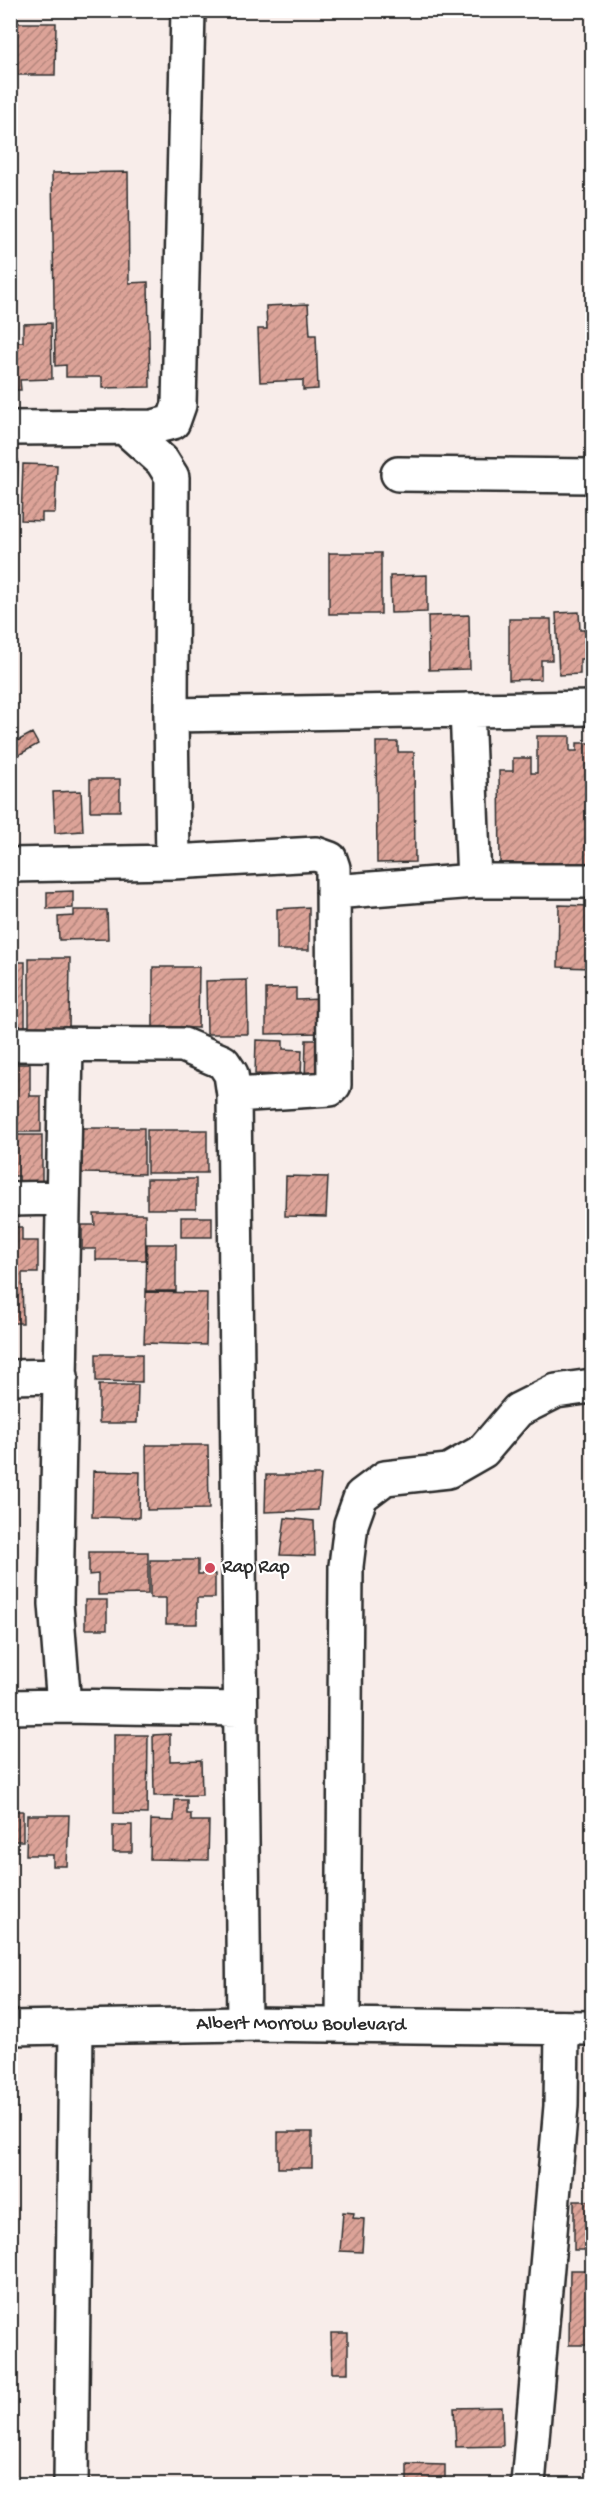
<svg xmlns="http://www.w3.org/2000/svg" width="603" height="2495" viewBox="0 0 603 2495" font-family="'Gochi Hand',sans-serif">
<defs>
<pattern id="building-hatch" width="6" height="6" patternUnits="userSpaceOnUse" patternTransform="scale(1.5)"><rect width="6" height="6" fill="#dca398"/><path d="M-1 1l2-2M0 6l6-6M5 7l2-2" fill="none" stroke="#b3857c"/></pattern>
</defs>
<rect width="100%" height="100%" fill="#f8edea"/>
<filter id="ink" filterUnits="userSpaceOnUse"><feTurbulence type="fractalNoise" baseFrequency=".0167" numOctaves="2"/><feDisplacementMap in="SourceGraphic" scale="12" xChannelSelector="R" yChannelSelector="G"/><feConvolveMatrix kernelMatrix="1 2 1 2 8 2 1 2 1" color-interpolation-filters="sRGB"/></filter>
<g filter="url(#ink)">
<path fill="url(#building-hatch)" stroke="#2b2b2b" stroke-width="1.5" d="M10 23H56L55 75H10Z
M128 172 129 283 148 282 150 387 102 388V377H66V365L55 366 52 173Z
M308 304 310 335H316L318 389 303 390V380L260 382 258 329H267L266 306Z
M51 323 52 379 20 380 21 390H10L11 342H23V324Z
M10 460H18L17 490H10Z
M23 464 57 465 55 513H42V521L21 520Z
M329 553H381V614H329Z
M427 575V612L391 613 390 576Z
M579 612 580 630H592V650H588L589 659H580V674L559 675 556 613Z
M469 615 470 669 429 670 428 616Z
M509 619H551L552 660H541V679L509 680Z
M32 733 38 744 10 760V745Z
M537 736H570V751H577V743H592V866H500L499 771H513V758H531V773H537Z
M376 742H398V752H414L415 862 377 863Z
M90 779H120V811H90Z
M81 791 83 831 55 833 53 792Z
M73 891V908L47 909V892Z
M559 905 592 906V968L558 967Z
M309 907V950H277V909Z
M74 910H107L108 939 59 940 58 917 74 916Z
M29 958H70L69 1030 29 1028Z
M10 962H25V1028H10Z
M153 967H199L198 1028 153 1027Z
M247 980 248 1034H207L206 981Z
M296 988V1000L322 999V1033L266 1034V989Z
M256 1040 283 1041V1049L302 1050 301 1076 255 1074Z
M306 1040H332L331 1082 305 1081Z
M10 1064H30V1096H41V1132H10Z
M82 1128H144V1174L82 1173Z
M147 1130H207V1173H147Z
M10 1135H42V1188H19V1176H10Z
M286 1176 328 1177 326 1217 285 1216Z
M147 1179H196V1209H147Z
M94 1214H145L146 1260H96V1249H82V1225H95Z
M181 1217H212V1237H181Z
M10 1227H22V1241H38V1273H22L23 1323H10Z
M147 1244H176V1291H146Z
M146 1292 207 1293 206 1345 144 1343Z
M96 1354H142V1382L96 1381Z
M99 1385H138L137 1423H99Z
M146 1445H208L209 1509 147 1510Z
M93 1471 140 1472 139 1518 92 1517Z
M266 1475H321L318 1510 265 1512Z
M285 1518 314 1521 315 1556 280 1555Z
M89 1552H148V1594L98 1595V1574L89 1575Z
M150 1560H198V1574H215V1598H197V1624H166V1598H150Z
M85 1600H107V1629H85Z
M170 1734V1761L201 1760 202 1795 154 1796 153 1735Z
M114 1735H148L147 1814 114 1813Z
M175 1800H187V1814H191V1821H209L208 1860 150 1859 151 1820 174 1821Z
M10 1811H23V1841H10Z
M27 1815H69L67 1866H53V1855H26Z
M113 1825H132V1852H113Z
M278 2132H312V2168H278Z
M574 2201H592V2250H574Z
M343 2212 354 2213 353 2218 364 2219 362 2252 340 2251Z
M570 2270H592V2345H569Z
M331 2333H348V2373H332Z
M502 2407 503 2446 456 2447 454 2408Z
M407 2464 445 2465V2484H407Z"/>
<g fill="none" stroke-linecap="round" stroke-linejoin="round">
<g stroke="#2b2b2b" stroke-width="38">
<path id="minor" d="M124 427 162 461 172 477 171 715 173 862
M10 428 153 427 173 422 179 405 188 10
M398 474 592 476
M467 710 474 881
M171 715 592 708
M10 865 173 862 316 854 330 859 333 868 334 1085 330 1089 234 1095
M333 892 474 881H592
M10 1044 183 1045 223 1062 231 1074 234 1095 244 2024
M10 1199 62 1198
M10 1377 61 1376
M64 1706 56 1604 66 1044
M10 1707 64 1706 239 1709
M343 2025 346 1566 351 1524 361 1496 385 1478 448 1471 483 1451 518 1410 556 1391 592 1386
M71 2484 76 2027
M528 2484 561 2106 562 2028"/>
</g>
<g stroke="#2b2b2b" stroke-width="38">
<g id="highway">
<path id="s1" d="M10 2028 244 2024 592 2028"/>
</g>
</g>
<use href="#minor" stroke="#fff" stroke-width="33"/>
<use href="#highway" stroke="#fff" stroke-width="33"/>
</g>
</g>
<circle fill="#d1495b" stroke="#fff" stroke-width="2" cx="210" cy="1568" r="6"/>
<g text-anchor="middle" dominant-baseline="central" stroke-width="4.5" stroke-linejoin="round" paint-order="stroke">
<g font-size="20" fill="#2b2b2b" stroke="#fff" text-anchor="start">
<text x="222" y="1568">Rap Rap</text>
</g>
<g font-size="20" fill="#2b2b2b" stroke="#fff">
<text stroke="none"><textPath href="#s1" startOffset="291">Albert Morrow Boulevard</textPath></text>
</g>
</g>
<rect width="603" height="2495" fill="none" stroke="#fff" stroke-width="36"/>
<rect x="18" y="18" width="567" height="2459" fill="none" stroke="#2b2b2b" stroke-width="2" filter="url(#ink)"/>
</svg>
